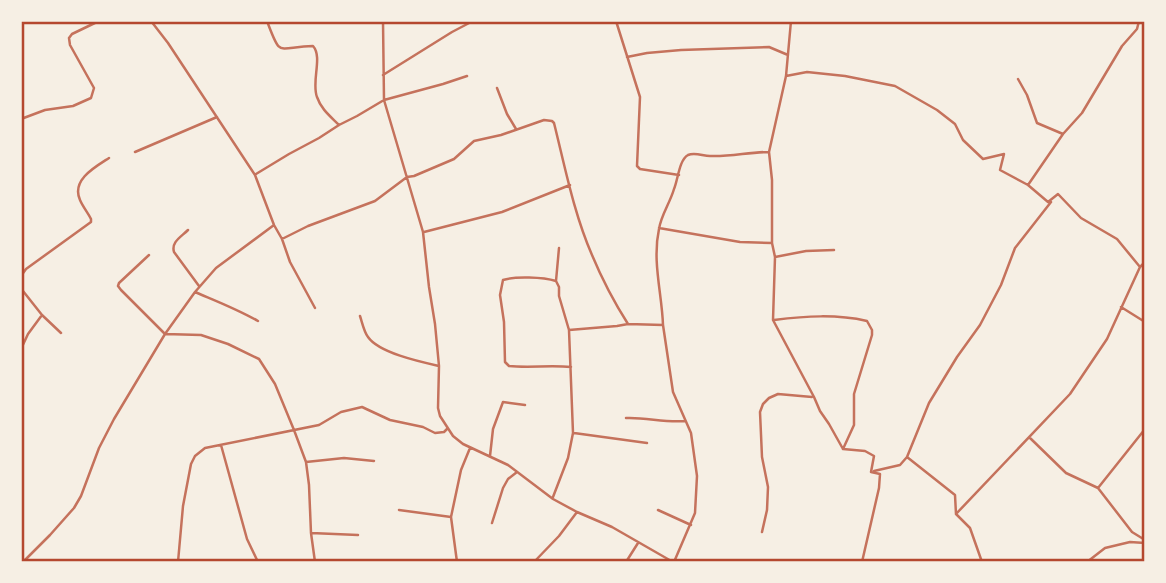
<svg xmlns="http://www.w3.org/2000/svg" width="1166" height="583" viewBox="0 0 1166 583" font-family="Signika,sans-serif">
<rect width="100%" height="100%" fill="#f6efe4"/>
<g fill="none" stroke-linecap="round" stroke-linejoin="round">
<path stroke="#c5725c" stroke-width="2.5" d="M151 21 168 43 255 175 274 225 282 239 290 262 315 308
M267 21C281 59 277 47 313 46 323 57 311 82 317 97 321 109 330 116 339 125
M383 21 384 100 423 232 429 287 435 324 439 366 438 408 440 416 453 436 463 444 508 465 553 499 577 512 612 527 673 562
M616 21 640 97 637 166 640 169 679 175
M791 21 786 76 769 152 772 180V243L775 257 773 320 814 397 820 411 829 424 843 449 865 451 874 456 871 472 880 474 879 488 862 562
M627 57 647 53 681 50 769 47 788 55
M383 75 452 32 473 21
M786 76 807 72 845 76 895 86 937 110 955 124 963 140 983 159 1004 154 1000 170 1028 185 1048 202 1058 194 1081 218 1117 239 1140 267
M1018 79 1027 95 1037 123 1063 134
M497 88 507 114 516 129
M21 119 45 110 73 106 91 98 94 88 70 45 69 38 72 34 99 21
M135 152 217 117
M256 174 289 154 319 138 339 125 357 116 384 100 443 84 467 76
M1028 185 1063 134 1082 113 1122 46 1137 29 1139 21
M659 228 740 242 772 243
M188 230C181 237 171 242 174 252L199 286
M424 232 502 212 570 185
M282 239 308 226 375 201 407 177 414 176 454 159 474 141 501 135 544 120 552 121 554 123C565 167 574 214 592 255 602 279 614 302 628 324
M149 255 119 283 118 286 121 290 165 334 201 335 228 344 259 359 275 384 294 430 306 462 309 485 311 533 315 562
M775 257 806 251 834 250
M21 276 26 269 91 222V219C88 213 83 207 80 200 71 180 95 167 109 158
M556 281 559 248
M21 286 23 291 42 315 61 333
M195 292C216 301 237 309 258 321
M1121 307 1145 322
M360 316C362 322 364 332 368 337 379 353 421 362 439 366
M774 320C806 316 836 314 867 321L872 330V335L854 394V425L843 449
M663 325C662 294 652 261 659 229 661 215 670 203 674 189 678 180 679 160 688 155 695 152 703 156 710 156 730 157 749 152 769 152
M569 330 559 296V287L556 281C543 277 515 276 503 280L500 295 504 322 505 362 509 366C529 368 550 365 571 367
M21 349 28 334 42 315
M626 418C646 417 665 423 685 421
M574 433 647 443
M1029 437 1066 473 1098 488 1132 532 1145 540
M221 445 247 539 258 562
M490 456 493 429 503 402 525 405
M907 457 929 403 957 357 980 325 1001 285 1015 248 1051 202
M306 462 344 458 374 461
M874 471 900 465 907 457 955 495 956 514 970 528 982 562
M1098 488 1145 429
M553 497 568 458 573 433 569 330 617 326 628 324 663 325 673 392 691 433 697 476 695 513 674 562
M399 510 451 517
M658 510 691 525
M956 514 1070 394 1107 339 1140 267 1145 262
M492 523 503 488 508 479 517 472
M762 532 767 510 768 487 762 457 760 412 763 404 769 398 778 394 812 397
M311 533 358 535
M23 562 50 535 74 508 81 496 99 448 114 419 165 334 195 292 216 268 274 225
M178 562 183 506 191 464 195 456 205 448 319 425 341 412 362 407 390 420 423 427 435 433 444 432 447 429
M457 562 451 517 461 470 470 448
M534 562 559 536 577 512
M626 562 638 543
M1087 562 1105 548 1130 542 1145 543"/>
</g>
<rect width="1166" height="583" fill="none" stroke="#f6efe4" stroke-width="46"/>
<rect x="23" y="23" width="1120" height="537" fill="none" stroke="#b5482f" stroke-width="2.5"/>
</svg>
